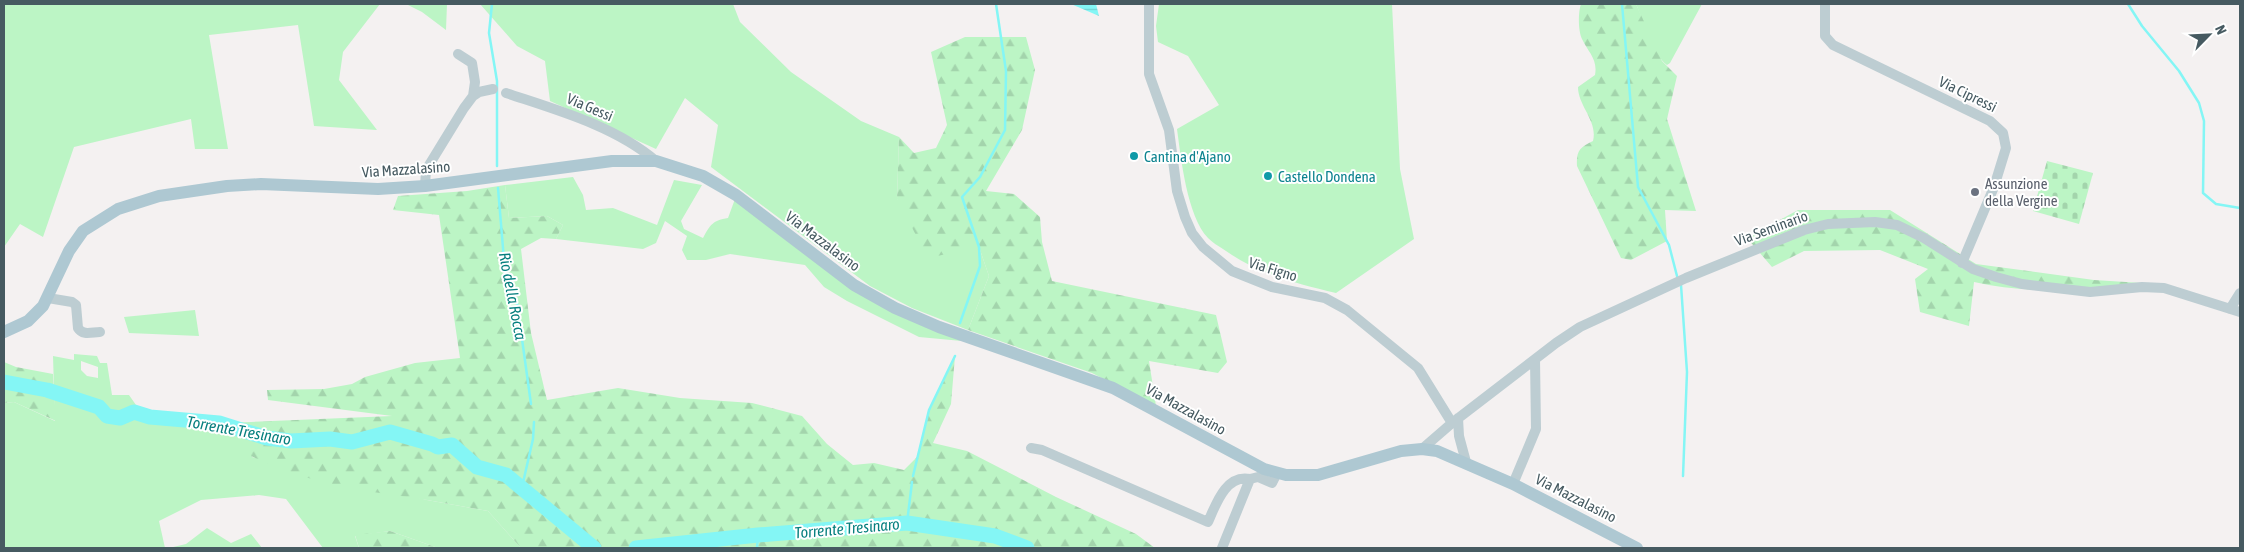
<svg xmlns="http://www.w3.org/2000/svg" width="2244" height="552" viewBox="0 0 2244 552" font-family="'Asap Condensed',sans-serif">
<defs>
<pattern id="forest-firs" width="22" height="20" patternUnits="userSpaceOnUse" patternTransform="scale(1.25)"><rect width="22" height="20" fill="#bcf5c5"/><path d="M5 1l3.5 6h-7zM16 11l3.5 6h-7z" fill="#a3d4ac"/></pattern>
<pattern id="cemetery-stones" width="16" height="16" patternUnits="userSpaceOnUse" patternTransform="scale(1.25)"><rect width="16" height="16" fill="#bcf5c5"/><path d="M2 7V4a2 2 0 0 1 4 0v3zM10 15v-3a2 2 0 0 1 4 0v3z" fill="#a3d4ac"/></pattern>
<pattern id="water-rules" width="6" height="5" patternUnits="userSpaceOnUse" patternTransform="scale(1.25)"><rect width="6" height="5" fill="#84f6f5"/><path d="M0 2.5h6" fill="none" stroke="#73d5d5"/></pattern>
</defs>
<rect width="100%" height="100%" fill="#f4f1f1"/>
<path fill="#bcf5c5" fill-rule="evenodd" d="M4 4H380L343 52 339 80 377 130 314 126 298 25 209 35 228 149H195L191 119 74 147 43 237 20 224 4 247Z
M406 4H447L446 30 422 12Z
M480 4H733L740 22 791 72 861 121 899 137 897 199 979 247 989 276 968 330 912 308 870 286 711 167 718 125 685 98 656 149 550 101 545 61 517 46Z
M1159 4H1392L1400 169 1414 239 1336 293C1295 283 1258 274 1223 249 1218 246 1212 242 1208 238 1187 216 1181 158 1177 129L1219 105 1188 56 1158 42 1156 26Z
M1636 4H1702L1670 63 1667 65C1654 56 1643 20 1636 4Z
M573 177 583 195 586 210 613 208 657 225 674 180 702 185 681 221 684 229 703 238C710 225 713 220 728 218L735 199 832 274 962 341 919 337 847 301 824 287 805 265 730 254 706 260H687L682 250 687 236 665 221 656 243 643 249 556 239 563 225 547 216 509 218 505 185Z
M195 310 199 336 129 333 124 317Z
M74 354 97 356 100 363H107L112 395H129L136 405 150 417 219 423 251 422 252 457 427 500 488 511 521 548H438L390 531 355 536 359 548H323L286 499 259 495 201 500 159 521 165 548H4V403L14 402 55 421 53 356 74 360ZM81 361 98 367V378L87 376 81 370Z
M207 528 231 543 251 534 262 548H169L186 544Z"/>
<path fill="url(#forest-firs)" d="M1581 4H1636L1662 61 1677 76 1667 119 1696 211 1665 210 1667 241 1631 260 1621 258 1577 166C1576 151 1580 147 1593 141 1598 121 1578 106 1578 87L1595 75C1598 59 1588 52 1582 39 1578 31 1578 12 1581 4Z
M965 37H1026L1035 70 1022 130 986 191 1014 194 1040 217 1042 242 1052 281 1216 315 1227 362 1218 373 1149 361 1156 406 1092 373 968 330 989 276 979 247 928 258 897 199 899 137 914 153 936 148 947 125 931 52Z
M505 185 509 218 547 216 563 225 556 239 541 238 521 249 531 333 547 400 618 388 680 398 752 403 802 416 827 444 853 465 874 463 904 470 917 457 929 410 955 356 951 404 933 443 967 451 1056 497 1136 534 1155 548H521L488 511 427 500 353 489 288 473 251 456V422L392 416 268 400 267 390 324 389 352 384 365 377 415 363 460 358 439 215 393 210 398 196 467 191Z
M1798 210H1890L1976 264 2094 280 2158 284C2098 289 2034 296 1974 282L1969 326 1920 312 1915 279 1928 269 1880 250 1804 251 1772 267 1747 238Z
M4 362 16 367 53 374 56 421 14 402 4 403Z
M390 531 438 548H359L355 535Z"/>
<path fill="url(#cemetery-stones)" d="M2047 161 2093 173 2079 224 2033 211Z"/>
<path fill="url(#water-rules)" d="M1071 4H1096L1099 16Z"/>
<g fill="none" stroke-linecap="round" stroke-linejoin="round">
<path stroke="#84f6f5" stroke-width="2.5" d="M492 4 489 33 497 81V166
M1622 4 1638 187 1669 245 1677 276
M2128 4 2142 26 2179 71 2199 103 2204 121 2203 193 2216 204 2240 208
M498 188 505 272 517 303 531 404
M1681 285 1687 372 1683 476
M960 323 980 266 979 247 962 197 980 177 1005 130 1006 71 996 4
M913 476 929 410 955 356
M522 487 533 439 534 422
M907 523 912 482
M757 548 758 535"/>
<path stroke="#84f6f5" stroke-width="15" d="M4 382 47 390 99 407 107 416 120 418 134 412 150 417 219 423 267 438 291 441 330 439 352 442 390 432 432 444 438 447 452 445 477 467 506 475 594 548
M636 548 758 535 907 523 995 536 1027 548"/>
<path stroke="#bdcdd2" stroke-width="10" d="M1149 4V74L1169 130 1177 191 1185 217 1192 233 1203 247 1232 271 1272 287 1325 298 1347 310 1418 368 1452 423
M1825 4V36L1833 45 1990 121 2003 133 2006 148 1994 187 1962 263
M506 93C557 110 615 126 656 161
M473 96 479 92 493 89
M425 186 426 170 464 108 473 96 475 82 472 63 458 54
M48 298 72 302 76 305 78 328C83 336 92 332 100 332
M2230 309 2240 293
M1458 418 1459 436 1466 462
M1031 448 1042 450 1208 522C1216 504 1226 474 1250 479
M1422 449 1452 423 1556 343 1580 327 1686 278 1804 230 1828 224 1875 222 1897 225 1924 238 1973 269 1996 277 2022 284 2090 292 2142 287 2164 288 2240 312
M1513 484 1536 429 1535 359
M1222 548 1250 479 1258 477 1272 483 1277 473"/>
<path stroke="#aec8d2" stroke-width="12" d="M4 332 28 321 43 306 69 251 83 231 118 209 159 196 227 186 261 184 378 189 425 186 612 161H656L703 176 736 195 854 285 895 308 939 327 1113 388 1264 469 1286 475H1318L1401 451 1422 449 1437 451 1513 484 1637 548"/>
</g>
<g fill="#0f9aa8" stroke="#fff" stroke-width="2">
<circle cx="1134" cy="156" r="5"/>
<circle cx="1268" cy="176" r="5"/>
</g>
<circle fill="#6b7280" stroke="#fff" stroke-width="2" cx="1975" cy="192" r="5"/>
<g text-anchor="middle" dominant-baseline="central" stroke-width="4" stroke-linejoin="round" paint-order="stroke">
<g font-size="15" fill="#465a61" stroke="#fff">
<text transform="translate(1968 94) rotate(26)">Via Cipressi</text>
<text transform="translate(590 107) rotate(23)">Via Gessi</text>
<text transform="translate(406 169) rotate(-4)">Via Mazzalasino</text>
<text transform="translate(1771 228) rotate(-20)">Via Seminario</text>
<text transform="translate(823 241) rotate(37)">Via Mazzalasino</text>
<text transform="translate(1273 269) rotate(17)">Via Figno</text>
<text transform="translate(1186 409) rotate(29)">Via Mazzalasino</text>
<text transform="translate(1576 498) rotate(27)">Via Mazzalasino</text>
</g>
<g font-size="15" fill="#0d838f" stroke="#fff" text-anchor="start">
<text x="1144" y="156">Cantina d'Ajano</text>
<text x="1278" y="176">Castello Dondena</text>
</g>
<g font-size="15" fill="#5b616d" stroke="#fff" text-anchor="start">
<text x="1985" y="183">Assunzione<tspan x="1985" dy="17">della Vergine</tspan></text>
</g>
<g font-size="16" font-style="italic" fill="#067f7e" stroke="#fff">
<text transform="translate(513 296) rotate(79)">Rio della Rocca</text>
<text transform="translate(239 430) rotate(10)">Torrente Tresinaro</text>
<text transform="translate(847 528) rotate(-5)">Torrente Tresinaro</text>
</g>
</g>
<rect width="2244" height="552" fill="none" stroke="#465a61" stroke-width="10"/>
<g transform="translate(2209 35) rotate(66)" stroke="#ffffff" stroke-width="4" paint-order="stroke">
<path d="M0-4L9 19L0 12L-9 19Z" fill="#465a61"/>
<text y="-8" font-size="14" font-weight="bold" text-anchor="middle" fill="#465a61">N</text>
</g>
</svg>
